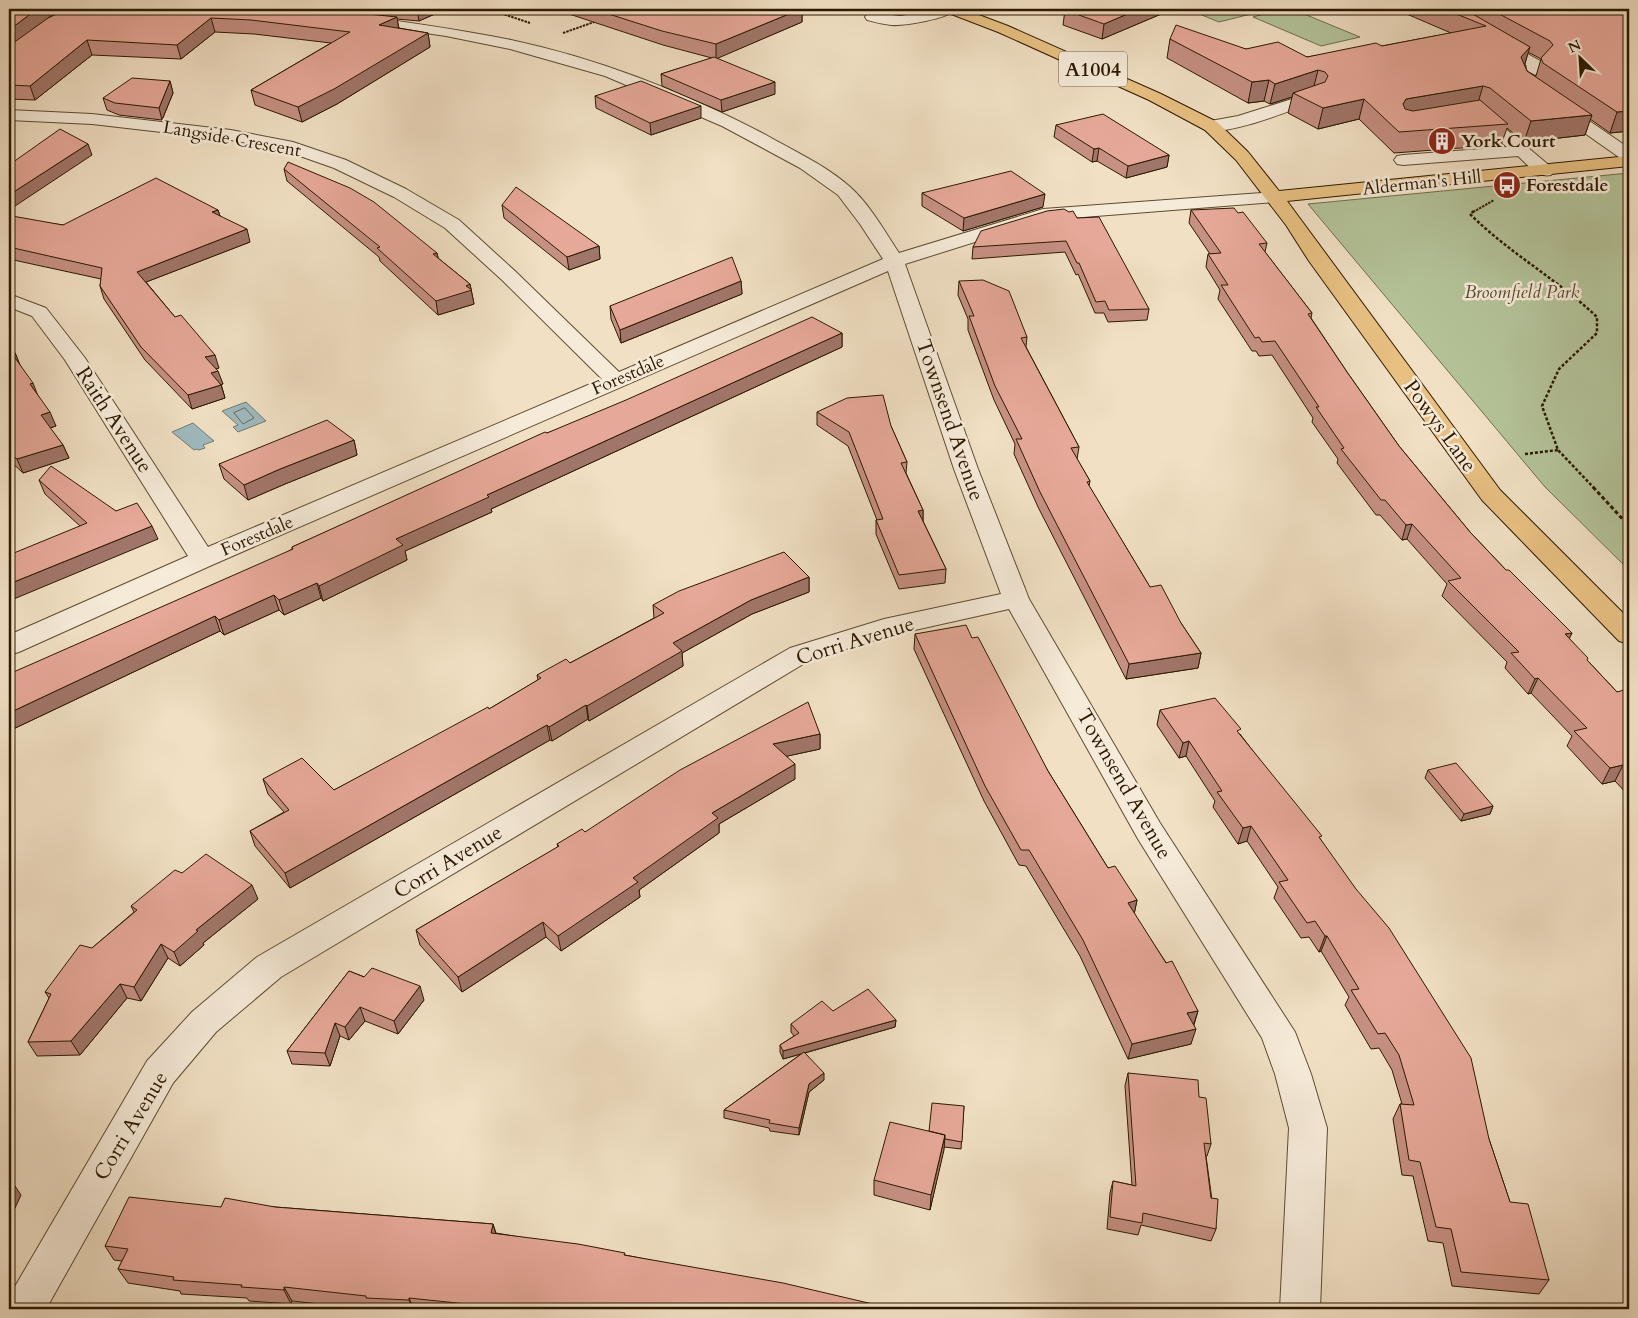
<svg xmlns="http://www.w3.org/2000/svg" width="1638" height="1318" viewBox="0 0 1638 1318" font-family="Cardo,serif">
<rect width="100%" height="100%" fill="#f1e0c4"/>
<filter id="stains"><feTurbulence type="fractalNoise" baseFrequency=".004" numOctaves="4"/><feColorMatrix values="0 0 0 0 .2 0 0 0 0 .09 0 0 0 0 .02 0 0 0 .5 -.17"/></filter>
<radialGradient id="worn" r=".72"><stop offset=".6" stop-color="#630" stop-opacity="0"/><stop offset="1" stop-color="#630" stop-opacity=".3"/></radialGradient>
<path fill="#b4c399" stroke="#706e4c" d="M1187 9H1271L1219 22Z
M1283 9H1292L1360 37 1321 46 1253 17Z
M1629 173V570L1545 487 1308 204Z"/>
<path fill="#9fbabf" stroke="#717a73" d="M246 402 266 421 238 432 233 427 238 425 222 411Z
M193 423 214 441 203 445 205 448 199 450 197 449 194 450 172 432Z"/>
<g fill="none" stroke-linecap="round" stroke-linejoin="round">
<path stroke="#666a60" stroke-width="1" d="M245 408 254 418 243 424 234 413Z"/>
<g stroke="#5e4b31" stroke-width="2">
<path id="minor" d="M935 9H956C948 19 904 26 891 25 882 24 875 22 867 20L865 17 867 14 872 13 901 16Z
M362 16C412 23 462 30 511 40 600 59 686 93 766 135 794 151 825 165 849 186 869 203 885 232 899 253L1043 209 1274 192 1280 193 1283 197 1280 201 1274 202 1045 220 905 264 978 469 1029 599 1160 823 1295 1032 1311 1074 1327 1128 1320 1309H1280L1289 1128 1275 1074 1262 1038 1138 839 1009 609 888 636 810 660 281 977 216 1032 173 1083 46 1309H9L10 1295 147 1061 192 1012 257 957 790 648 884 619 1001 594 954 469 888 271 212 565 19 652 9 655V635L188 556 65 360 32 316 9 307V294L46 308 85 358 208 547 602 379 502 280 445 228 394 197 334 168 283 150 231 140 92 124 9 120V110L92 114 231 130 293 142 346 160 406 189 459 220 516 272 619 372 883 259 860 224 838 195 800 168 722 126 605 76 510 49 446 36 357 23 355 20 357 17Z
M1494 35 1542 62 1545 65 1533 77 1535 84 1629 148V161L1623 160 1522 89 1517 76 1527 66 1489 42 1487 39 1489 36Z
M1314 92 1320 94 1322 97 1320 100C1293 109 1230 136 1205 130L1203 126 1205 122 1238 116Z
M1477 108 1483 110 1551 167 1554 171 1551 175C1537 178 1528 165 1518 156L1403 165 1397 164 1394 160 1397 156 1403 155 1507 147 1474 119 1469 117 1467 114 1469 111Z"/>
</g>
<g stroke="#2d1900" stroke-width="2">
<path id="major" d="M944 9H963L1008 26 1161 94 1217 122 1248 152 1279 191 1629 156V166L1287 201 1500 490 1629 619V644L1619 641 1482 500 1309 261 1286 225 1236 160 1205 130 1149 100 998 32 946 12Z"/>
</g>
<path stroke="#2d1900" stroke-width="2" stroke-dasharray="2.5 1" stroke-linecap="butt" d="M488 9 530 23
M481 14 499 9
M563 33 597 21
M1473 212 1494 200"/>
<path stroke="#2d1900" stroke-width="2.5" stroke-dasharray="3 2" stroke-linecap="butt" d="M1474 211 1470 214C1509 253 1557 279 1597 317V333L1559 369 1542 406 1558 450 1594 488
M1525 454 1558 450"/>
<path stroke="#2d1900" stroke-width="3" stroke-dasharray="4 2.5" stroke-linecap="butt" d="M1593 487 1629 526"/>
<use href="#minor" fill="#f6ebd9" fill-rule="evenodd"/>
<use href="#major" fill="#e8c082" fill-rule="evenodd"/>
</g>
<path fill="#c69083" stroke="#2d1900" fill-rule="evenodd" d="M9 9H58L56 12 40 23 68 9H446L419 21 397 19 399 28 428 33 430 47 337 104 302 122 255 105 251 90 331 43 254 34 215 32 181 59 92 55 35 100 9 99Z
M554 9H802V22L717 58 775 94 722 112 662 86 661 74 712 58 663 45Z
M1067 9H1173L1102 39 1063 25 1065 10Z
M1395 9H1629V131L1610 133 1590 119 1585 135 1524 142 1507 128 1501 145 1394 153 1359 119 1318 129 1288 113 1292 97 1270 104 1264 101 1248 103 1167 58 1170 39 1307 57 1382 46 1451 33ZM1528 52 1541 59 1536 76 1527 71 1525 64Z
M170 81 173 93 162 120 119 115 107 110 103 98Z
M595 96 701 118 651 135 596 108Z
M1056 125 1169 155 1167 167 1126 178 1097 161 1092 162 1054 137Z
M284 169 437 253 438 258 470 284 474 304 438 315 380 261 379 257 287 181Z
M922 193 1043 207 963 231 922 206Z
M502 205 599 246 600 259 569 270 504 218Z
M218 210 220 216 250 242 146 282 175 317 219 368 216 369 223 384H221L225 398 192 409 145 360 104 299 100 286 101 279 9 259V218L63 225Z
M1191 210 1238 213 1267 243 1265 252 1312 313 1311 318 1347 372 1399 446 1470 532 1506 570 1572 633 1569 638 1587 660 1617 692 1629 695V796L1615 781 1602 784 1567 746 1572 736 1531 693 1528 694 1505 668 1507 662 1442 596 1447 584 1407 539 1402 540 1380 515H1376L1337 463 1338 459 1312 422 1313 418 1272 355 1259 356 1256 351H1252L1218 299 1220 290 1206 267 1208 254H1210L1189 223Z
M1077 218 1149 309 1147 320 1108 322 1104 313H1095L1078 274 1076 275 1065 252 972 259 973 247Z
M741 281 742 294 621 343 611 319 610 306Z
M959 281 1027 337 1026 347 1079 447 1077 459 1090 481 1089 486 1150 587 1181 623 1201 653 1198 668 1126 679 1038 507 1014 454 1015 444 994 400 968 330V319L958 295Z
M842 333V347L491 509 492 512 405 551 407 560 323 601 321 598 284 615 279 610 224 635 220 631 9 731 292 549V547L547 433Z
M9 342 16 355 20 365 56 426 50 428 63 445 69 458 23 473 9 460Z
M817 412 891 426 907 462 906 473 923 510V521L946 569 945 583 899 589 876 534V520H877L848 446 817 425Z
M354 440 357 455 285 484 248 500 224 479 219 464Z
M39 480 116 511 158 539 80 526 45 494Z
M809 577V592L752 614 682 653 683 666 589 721 588 719 552 741 550 740 290 888 255 846 250 831 284 812 268 794 263 779 334 790 489 709 538 680 537 675 570 663 654 618 653 605Z
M915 634 972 638 1048 771 1108 868 1137 900 1134 914 1198 1011 1194 1025 1191 1044 1128 1059 1080 956 1026 866 1019 865 984 801 914 649Z
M1160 710 1240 734 1321 840 1489 1139 1510 1202 1549 1280 1539 1294 1452 1286 1443 1243 1428 1241 1413 1176 1402 1175 1393 1119 1400 1104H1402L1392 1070 1379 1048 1371 1049 1345 1005 1349 997 1321 951 1319 952 1309 937 1301 938 1274 898 1278 887 1247 841 1238 844 1213 807 1215 801 1186 756 1179 758 1157 725Z
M820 734V749L787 756 795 779 719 824V833L639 890 640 897 561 951 546 937 462 992 420 945 416 930 558 847 557 844Z
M1428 770 1493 806 1490 814 1461 821 1425 778Z
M182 873 258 899 203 943 204 945 180 966 168 958 141 1001 127 998 80 1055 37 1056 28 1042 49 998 45 992 92 948 134 912 131 906Z
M349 971 424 1000 398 1034 365 1021 349 1040 340 1036 330 1066 292 1064 287 1051Z
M833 1011 896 1020 895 1027 805 1053 824 1080 809 1092 799 1135 770 1131 769 1128 724 1118V1110L801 1054 783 1059 780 1052V1045L794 1036 791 1032V1024Z
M1128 1073 1199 1097 1211 1144 1207 1156H1206L1216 1229 1211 1241 1141 1225 1138 1235 1107 1229 1110 1193 1113 1181 1132 1185 1125 1086Z
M964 1106 961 1149 944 1147 930 1210 874 1195V1180L929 1131Z
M221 1207H275L493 1224 496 1233 625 1255 894 1309H366L292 1301 291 1304 249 1301 247 1298 181 1294 180 1291 128 1283 118 1269 122 1261 114 1260 105 1246Z"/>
<path fill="#a1766a" stroke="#2d1900" d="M37 9H58L56 12 9 48V30Z
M417 9H446L419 21Z
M801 9H802V22L716 59V44Z
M1139 9H1173L1102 39 1104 24Z
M1468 9H1476L1473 21Z
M397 17 399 31 379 25Z
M211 18 215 32 181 59 177 45Z
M428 33 430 47 337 104 302 122 298 107Z
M87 40 92 55 35 100 30 86Z
M1530 47 1524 66 1521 57Z
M1318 70 1313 90 1293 93 1292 97 1270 104 1275 84Z
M1269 80 1264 101 1248 103 1252 82Z
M170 81 173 93 162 120 159 108Z
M775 82V94L722 112 721 100Z
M1483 86 1477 106 1401 119 1403 104 1406 99Z
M1364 99 1359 119 1318 129 1323 108Z
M701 106V118L651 135 650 123Z
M1629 111V131L1610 133 1617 112Z
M1592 115 1585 135 1524 142 1531 121Z
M88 144 92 155 9 210V195Z
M1099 148 1097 161 1092 162 1094 149Z
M1169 155 1167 167 1126 178 1128 166Z
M1045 194 1043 207 963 231 964 218Z
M218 210 222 222 212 212Z
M247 229 250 242 141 284 137 272Z
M599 246 600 259 569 270 567 257Z
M437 253 440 266 433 254Z
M741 281 742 294 621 343 620 330Z
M470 284 474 304 438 315 436 301Z
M842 333V347L491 509 492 512 405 551 407 560 323 601 319 586 396 539 487 495Z
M13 355H16L21 368Z
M215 355 219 368 210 371 205 357Z
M218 371 223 384 216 386 211 373Z
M33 383 38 396 30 384Z
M221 385 225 398 192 409 188 395Z
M50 412 56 426 47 429 41 415Z
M354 440 357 455 285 484 248 500 244 485 280 469Z
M63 445 69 458 23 473 17 459Z
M923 510V524L918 511Z
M1412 524 1407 539 1402 540 1406 525Z
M152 526 158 539 9 601V584Z
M809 577V592L752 614 682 653 683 666 589 721 587 706 673 643 751 600Z
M317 583 321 598 284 615 279 600Z
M274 595 279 610 224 635 219 620Z
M215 616 220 631 9 731V713Z
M1572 633 1565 648V634Z
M1201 653 1198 668 1126 679 1129 664Z
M1538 678 1531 693 1528 694 1535 679Z
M586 705 588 719 552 741 549 727Z
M547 725 550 740 290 888 285 873Z
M820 734V749L774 759 773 744Z
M1189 741 1186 756 1179 758 1183 743Z
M795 764V779L719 824V833L639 890 640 897 561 951 558 936 633 878 712 813Z
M1623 765 1615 781 1602 784 1610 768Z
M1493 806 1490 814 1461 821 1464 814Z
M1251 826 1247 841 1238 844 1243 828Z
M252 885 258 899 203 943 204 945 180 966 174 952 196 930Z
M1137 900 1134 915 1128 903Z
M543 922 546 937 462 992 458 977Z
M1325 936H1327L1321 951 1319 952Z
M161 944 168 958 141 1001 134 987Z
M120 984 127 998 80 1055 71 1041Z
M420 986 424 1000 398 1034 394 1021Z
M360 1007 365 1021 349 1040 345 1027Z
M1198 1011 1193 1026 1187 1013Z
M896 1020 895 1027 783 1059V1051Z
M335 1023 340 1036 330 1066 325 1053Z
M1196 1029 1191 1044 1128 1059 1132 1044Z
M824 1073V1080L809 1092 799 1135V1128L809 1084Z
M945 1135 944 1150 930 1210 931 1195Z
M11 1180 21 1195 9 1221V1184Z
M493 1224 497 1238 491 1233Z
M284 1287 292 1301 291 1304 284 1290Z
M409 1298 414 1309H413L409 1300Z"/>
<path fill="#e6a898" stroke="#2d1900" d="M9 9H37L9 30Z
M68 9H321L397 17 379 25 428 33 334 89 298 107 251 90 350 32 251 20 211 18 177 45 87 40 30 86 9 85V46L48 18Z
M593 9H801L716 44 662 31Z
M1067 9H1139L1104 24 1065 10Z
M1444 9H1470L1471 13 1530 47 1521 57 1527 71 1592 115 1531 121 1490 88 1483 86 1406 99 1403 104 1405 109 1413 111 1480 100 1508 124 1399 132 1364 99 1323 108 1293 93 1325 82 1328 76 1325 72 1318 70 1275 84 1269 80 1252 82 1170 39 1176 25 1246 49 1278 42 1307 57 1376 43 1382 46 1486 26Z
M1490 9H1629V111L1617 112 1543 63 1541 58 1553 45 1550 41Z
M714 57 775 82 721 100 661 74Z
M132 78 170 81 159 108 115 103 103 98Z
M641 81 701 106 650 123 595 96Z
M1103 114 1169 155 1128 166 1099 148 1094 149 1056 125Z
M60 129 88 144 9 195V165Z
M288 162 350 188 374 202 437 253 433 254 470 284 466 286 472 290 436 301 377 248 380 247 284 169Z
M1011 171 1045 194 964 218 922 193Z
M156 178 218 210 212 212 247 229 137 272 175 317 181 315 215 355 205 357 218 371 211 373 221 385 188 395 141 347 100 286 102 268 9 247V218L12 216 63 225Z
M516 187 599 246 567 257 502 205Z
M1234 208 1238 213 1243 212 1267 243 1259 244 1312 313 1308 314 1347 372 1399 446 1470 532 1506 570H1509L1572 633 1565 634 1588 658 1587 660 1617 692 1624 690 1629 695V772L1623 765 1610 768 1574 731 1587 728 1538 678 1535 679 1511 653 1519 652 1448 581 1461 578 1412 524 1406 525 1385 500H1381L1341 449 1344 448 1316 407H1319L1275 341 1262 342 1259 337 1255 338 1221 285H1228L1208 254 1221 253 1191 210Z
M1064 209 1069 212 1073 211 1077 218 1099 217 1149 309 1109 310 1105 301 1096 302 1079 263H1077L1066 241 973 247 981 231 1047 211Z
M732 257 741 281 620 330 610 306Z
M983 280 1009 291 1027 337 1021 338 1079 447 1071 448 1090 481 1087 482 1150 587 1161 585 1181 623 1201 653 1129 664 1040 492 1016 439H1022L995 386 969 316H974L959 281Z
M812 317 842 333 487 495 489 497 396 539 403 545 319 586 317 583 279 600 274 595 219 620 215 616 9 713V674L293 549 292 547 545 432 547 433 626 400Z
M9 342 16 355H13L33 383 30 384 50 412 41 415 63 445 17 459 9 452Z
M883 395 891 426 907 462 901 463 923 510 918 511 946 569 899 575 876 520 883 519 849 432 817 412 847 398Z
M327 420 354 440 280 469 244 485 219 464Z
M51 466 116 511 137 503 152 526 9 584V555L87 523 39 480Z
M784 552 809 577 751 600 673 643 682 651 587 706 586 705 549 727 547 725 285 873 250 831 289 810 263 779 302 758 334 790 488 707 489 709 541 678 537 675 566 659 570 663 664 613 653 605 679 591Z
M966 625 972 638 978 637 1048 771 1108 868 1115 866 1137 900 1128 903 1166 963 1172 961 1198 1011 1187 1013 1196 1029 1132 1044 1083 940 1029 850H1021L985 786 915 634Z
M1215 698 1241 729 1237 731 1322 836 1319 837 1356 889 1389 928 1471 1058 1489 1139 1510 1202 1528 1204 1549 1280 1461 1272 1451 1229 1436 1227 1420 1162 1409 1160 1400 1104 1414 1105 1399 1055 1385 1033 1378 1034 1351 990 1359 989 1327 936H1325L1315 921 1307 923 1279 882 1288 880 1251 826 1243 828 1217 792 1222 791 1189 741 1183 743 1160 710Z
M808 702 820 734 773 744 795 764 712 813 718 818 633 878 638 882 558 936 543 922 458 977 416 930 559 846 557 844 582 829 585 832 680 770Z
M1456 763 1493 806 1464 814 1428 770Z
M206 854 252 885 196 930 198 931 174 952 161 944 134 987 120 984 71 1041 28 1042 51 994 45 992 80 945 92 948 137 910 131 906 175 870 182 873Z
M372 968 420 986 394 1021 360 1007 345 1027 335 1023 325 1053 287 1051 349 971 364 977Z
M868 989 896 1020 783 1051 780 1045 799 1033 791 1024 822 1001 833 1011Z
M804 1052 824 1073 809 1084 799 1128 769 1123 770 1120 724 1110Z
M1128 1073 1198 1080 1199 1097 1206 1098 1211 1144 1204 1143 1211 1198 1218 1199 1216 1229 1143 1213 1142 1223 1110 1217 1113 1181 1136 1186Z
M932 1103 964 1106 962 1142 945 1139V1135L929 1131Z
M890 1122 945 1135 931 1195 874 1180Z
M129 1197 221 1207 225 1198 275 1207 493 1224 491 1233 578 1244 625 1253 624 1255 783 1283 894 1309H504L505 1308 409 1298V1300L366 1298V1296L284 1287V1290L241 1287 242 1285 173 1280 174 1277 118 1269 128 1249 105 1246Z"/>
<defs>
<g id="building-disc" transform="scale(1.4375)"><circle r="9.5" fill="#8f2418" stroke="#f6ebd9"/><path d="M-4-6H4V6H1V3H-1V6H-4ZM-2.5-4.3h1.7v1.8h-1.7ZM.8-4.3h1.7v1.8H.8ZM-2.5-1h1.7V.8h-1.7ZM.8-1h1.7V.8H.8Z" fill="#fff"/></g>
<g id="bus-disc" transform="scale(1.4375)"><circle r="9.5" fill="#8f2418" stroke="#f6ebd9"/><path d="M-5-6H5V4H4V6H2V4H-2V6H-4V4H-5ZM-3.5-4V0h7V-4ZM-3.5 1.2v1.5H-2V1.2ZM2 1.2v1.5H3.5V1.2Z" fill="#fff"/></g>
</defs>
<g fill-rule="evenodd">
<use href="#building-disc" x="1442" y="141"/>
<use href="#bus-disc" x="1507" y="185"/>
</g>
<g text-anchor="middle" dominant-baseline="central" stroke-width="5" stroke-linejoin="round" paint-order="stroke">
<g font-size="18" fill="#2d1900" stroke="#f6ebd9">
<text transform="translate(232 139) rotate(10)">Langside Crescent</text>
<text transform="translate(1422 183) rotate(-6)">Alderman's Hill</text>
<text transform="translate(628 375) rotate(-23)">Forestdale</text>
<text transform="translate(257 536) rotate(-23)">Forestdale</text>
</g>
<g font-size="18" font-weight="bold" fill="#2d1900" stroke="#f6ebd9" text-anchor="start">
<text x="1461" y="141">York Court</text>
<text x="1526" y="185">Forestdale</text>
</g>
<g font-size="18" font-style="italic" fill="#564c2e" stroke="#f6ebd9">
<text x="1522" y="292">Broomfield Park</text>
</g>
<rect fill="#f6ebd9" stroke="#695841" stroke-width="1" x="1059" y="51.5" width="68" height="35" rx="4"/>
<g font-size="20" font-weight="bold" fill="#2d1900">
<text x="1093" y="69">A1004</text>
</g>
<g font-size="21" fill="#2d1900" stroke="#f6ebd9">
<text transform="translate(114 420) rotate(57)">Raith Avenue</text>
<text transform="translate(950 420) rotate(71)">Townsend Avenue</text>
<text transform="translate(1440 426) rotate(54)">Powys Lane</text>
<text transform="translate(855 641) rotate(-17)">Corri Avenue</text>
<text transform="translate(1124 784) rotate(60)">Townsend Avenue</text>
<text transform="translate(448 862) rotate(-31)">Corri Avenue</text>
<text transform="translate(131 1126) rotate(-59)">Corri Avenue</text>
</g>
</g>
<rect width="1638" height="1318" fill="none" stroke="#f1e0c4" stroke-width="30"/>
<rect x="10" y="10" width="1618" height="1298" fill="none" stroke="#2d1900" stroke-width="2.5"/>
<rect x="15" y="15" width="1608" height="1288" fill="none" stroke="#2d1900"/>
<g transform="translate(1580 58) rotate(335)" stroke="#f6ebd9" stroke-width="4" paint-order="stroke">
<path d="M0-4L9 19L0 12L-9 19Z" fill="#2d1900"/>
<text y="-8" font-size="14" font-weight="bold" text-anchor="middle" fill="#2d1900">N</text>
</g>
<rect width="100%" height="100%" filter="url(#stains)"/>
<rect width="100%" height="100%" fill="url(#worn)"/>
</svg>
